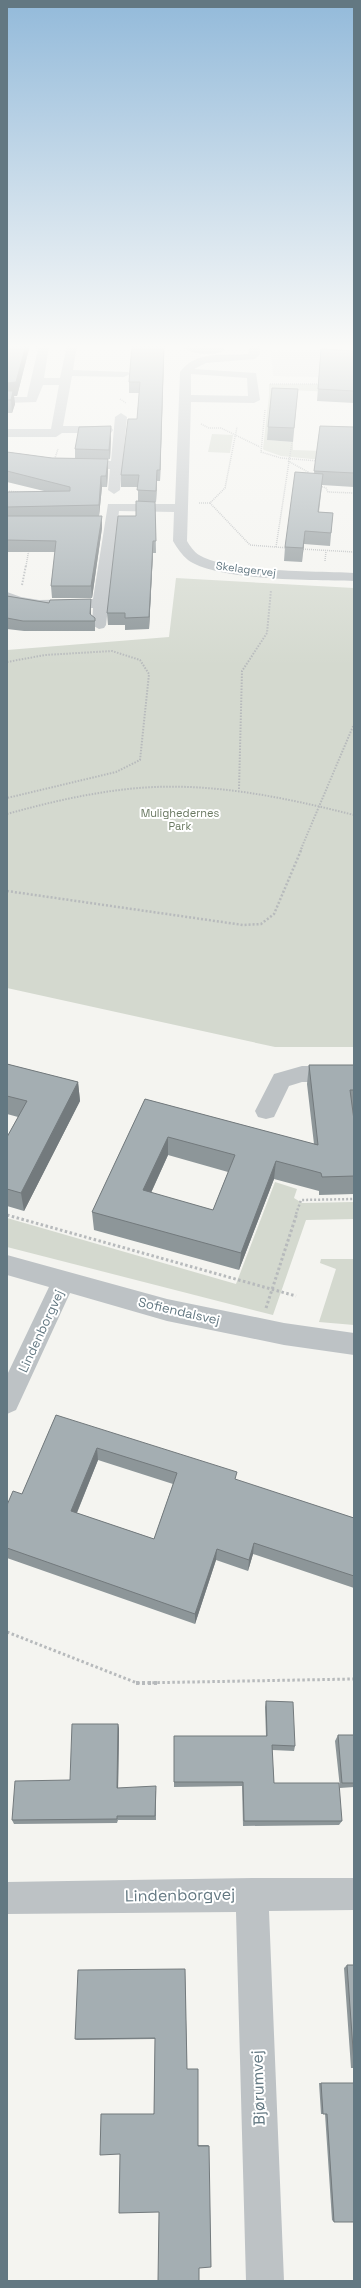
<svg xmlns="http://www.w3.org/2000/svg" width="361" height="2288" viewBox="0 0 361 2288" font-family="'Space Grotesk',sans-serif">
<rect width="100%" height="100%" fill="#f4f4f0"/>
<path fill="#e5e5e4" d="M271 351 354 354V378L273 376Z"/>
<path fill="#d4d9cf" d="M269 384H354V393L290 390 267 440 293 442V450L354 452 342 462 281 456 264 450 263 449 269 396Z
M212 434 233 435 230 453 208 452Z
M176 578 354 588V1047H275L7 988V650L169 637Z
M275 1182 297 1189 294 1198 302 1203 354 1202V1219L306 1220 273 1315 7 1247V1218L236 1284Z
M321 1259H354V1325L319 1322 336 1269 320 1263Z"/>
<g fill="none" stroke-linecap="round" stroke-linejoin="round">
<path stroke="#b7babc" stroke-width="1.5" stroke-dasharray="1 1" stroke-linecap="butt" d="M270 384H321
M120 399 126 403
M265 410 261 452 281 458 318 461
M201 424 209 428H221L260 447
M54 461 58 449
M288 461 308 472V475
M320 486 326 488 328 492 354 493
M7 491 18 492
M199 503H210L225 488 237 427
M210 503 250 545 288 548
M276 547 292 442
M301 549 354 552
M325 561 326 551
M26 566 29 549"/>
<path stroke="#b7babc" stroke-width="2" stroke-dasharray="1.5 1.5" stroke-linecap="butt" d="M22 585 26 565
M7 662 45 655 112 651 140 660 149 674 140 760 116 772 7 798
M239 789 242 671 267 633 271 590
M7 814C50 802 93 792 138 788 211 782 283 797 354 815
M301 849 354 724"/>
<path stroke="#b7babc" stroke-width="2.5" stroke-dasharray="2 2" stroke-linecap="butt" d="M7 891 243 925 261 924 274 914 302 848
M296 1214 301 1200 354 1199"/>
<path stroke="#b7babc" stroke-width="3" stroke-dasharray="2.5 2.5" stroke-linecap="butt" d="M7 1215 296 1296
M266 1308 297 1213
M7 1632 137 1683 354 1679"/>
<path stroke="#b7babc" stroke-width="4" stroke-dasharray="3 3" stroke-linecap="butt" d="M136 1683H158"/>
<path fill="#bdc2c5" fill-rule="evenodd" d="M23 345 49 346 44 378H60L67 345H77L73 370 128 372 130 374 124 377 72 376 63 426H107L111 427 113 430 111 433H62L56 437H7V429H51L59 385H43L36 402 7 403V397H27L38 349Z
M179 345C186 345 223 346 225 349 217 358 187 354 179 345Z
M250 345H260V354L255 359 206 363 194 369 256 373 260 400 254 403 191 402 187 541C190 546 194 552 199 555 228 573 318 571 354 573V581C317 580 217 581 188 560 182 555 177 548 173 541L174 512 119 511 106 625 104 628 99 629 92 625 93 608 39 609 7 601V592L21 597 39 600 93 599 108 504H175L180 372C196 350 224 356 248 354ZM191 374 247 378 248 396 191 395Z
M121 413 127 417 120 490 114 494 108 490 110 469 78 468 72 464 78 460 111 461 115 417Z
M302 1066H354V1082H302L289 1086 274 1117 266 1119 258 1117 255 1111 274 1074Z
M7 1255 167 1299 284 1323 354 1333V1355L284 1345 167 1321 70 1293 16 1410 7 1414V1375L49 1287 7 1275Z
M252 1878H354V1910L269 1911 284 2281H246L236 1912 7 1914V1882Z"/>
</g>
<path fill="#8d9699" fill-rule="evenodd" d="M7 345H29V349L17 396H14L15 404 12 413H7Z
M321 349 354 351V403L317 401Z
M164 354 160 481H157L156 502H155L156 553H153L149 629 125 630V625H108L107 613 136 516 138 501V487H121V475L137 419 139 393H129V382Z
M298 389 293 442 267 440 268 427Z
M320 426 354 427V487L322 485 319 512 333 513 330 546 304 544 302 562 284 561 285 547 314 473Z
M111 436 110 459H108V470L107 487H102L99 516 102 528 92 598H52L51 586 55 552H7V492L44 491 7 482V452L52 458 75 459V449Z
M7 596 49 603 91 599V615L95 618V631H24L7 629Z
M7 1064 78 1082 80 1101 24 1211 7 1206V1137L18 1117 7 1114Z
M309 1065H354V1108H352L354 1120V1194L319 1195V1191L274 1179 239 1270 94 1230 92 1212 145 1099 314 1144 307 1084ZM168 1155 228 1172 213 1210 151 1193Z
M56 1415 237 1480 354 1518V1588L253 1554 248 1571 216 1560 195 1624 7 1558V1505L22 1494ZM98 1460 173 1484 154 1539 77 1513Z
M266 1701 295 1746 294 1751 272 1750 274 1783 342 1821 339 1825 243 1826 242 1786 174 1787V1736H266L265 1707Z
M118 1724 119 1729 118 1788 156 1791V1820H118L117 1823 14 1824 12 1820 70 1780Z
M338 1735H354V1787L340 1788 335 1741Z
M347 1965H354V2068H351L344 1968Z
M185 1969 187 2069 198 2145H208L209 2146 159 2212 120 2154 154 2113 155 2039 77 2040 75 2039Z
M319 2083H354L334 2222 332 2220 325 2114H321Z"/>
<path fill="#737a7d" d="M26 345H29V349L17 396H14L15 404 12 413 11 400 7 397V383Z
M164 345V354L160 481V470Z
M111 426V436L110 459 109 450Z
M7 430 8 438 7 443Z
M108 459V470L107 487 106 476Z
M157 470V481L156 502V491Z
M101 476 102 487 99 516V505Z
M102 516V528L92 598 91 586Z
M305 531 304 544 302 562 303 548Z
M153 541V553L149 629V617Z
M91 599V621L90 614Z
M78 1082 80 1101 24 1211 21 1193Z
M168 1137V1155L144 1208 143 1190Z
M276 1161 274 1179 239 1270 241 1253Z
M97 1448 98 1460 73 1522 71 1511Z
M254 1543 253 1554 248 1571 249 1560Z
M217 1549 216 1560 195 1624V1614Z
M118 1724 119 1729 118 1792 117 1788Z"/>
<path fill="#a4aeb2" stroke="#737a7d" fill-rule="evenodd" d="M7 345H26L16 382 7 383Z
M132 345H164L160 470H157L156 491 137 490 139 475H121L128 419H137L140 382H129Z
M321 349 354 351V391L318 389Z
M272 388 298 389 294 428 268 427Z
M7 391H13L11 400H7Z
M111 426 109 450 75 449 79 427Z
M320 426 354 427V473L314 471Z
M7 452 52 458 108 459 106 476H101L99 505 7 507V492L70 491V487L7 471Z
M295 472 323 474 318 512 333 513 331 533 305 531 303 548 285 547Z
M136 501 155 502 156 541H153L149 617 125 618V613H107L118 516H136Z
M7 516H102L91 586H51L56 541 7 540Z
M7 596 49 603 50 600 91 599 90 614 95 618V621H23L7 618Z
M7 1064 78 1082 21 1193 7 1189V1137L27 1101 7 1096Z
M309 1065H354V1090H350L354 1120V1176L322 1177 321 1173 276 1161 241 1253 92 1212 145 1099 318 1145ZM168 1137 235 1155 213 1210 143 1190Z
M56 1415 237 1472 235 1479 354 1518V1576L254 1543 249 1560 217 1549 195 1614 7 1548V1505L13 1491 22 1494ZM97 1448 177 1473 154 1539 71 1511Z
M266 1701 293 1702 295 1746 272 1745 274 1783H339L342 1821H244L243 1782H174V1736H267Z
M72 1724H118L117 1788 156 1786 155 1816H117V1819L12 1820 15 1781 70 1780Z
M338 1735H354V1783H342Z
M347 1965H354V2063Z
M185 1969 187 2069H198V2146H209L211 2267 199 2268V2281H158L159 2212 119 2213 120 2154 100 2155 101 2114H154L155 2038 75 2039 78 1970Z
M321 2083H354V2222H334L327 2114H323Z"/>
<linearGradient id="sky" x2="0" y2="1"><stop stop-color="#93bada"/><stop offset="0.52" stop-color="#fafaf8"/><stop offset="1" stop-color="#fafaf8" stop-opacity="0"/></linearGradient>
<rect width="361" height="666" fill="url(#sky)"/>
<g text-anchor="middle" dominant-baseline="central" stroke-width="4" stroke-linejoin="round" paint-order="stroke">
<g font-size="11" fill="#637882" stroke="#fff">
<text transform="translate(246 569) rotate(7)">Skelagervej</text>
</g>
<g font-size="11" fill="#6a7962" stroke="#fff">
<text x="180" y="813">Mulighedernes<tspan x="180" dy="13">Park</tspan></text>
</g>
<g font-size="13" fill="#637882" stroke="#fff">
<text transform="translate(179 1311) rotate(13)">Sofiendalsvej</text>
<text transform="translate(41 1331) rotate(-65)">Lindenborgvej</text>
</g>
<g font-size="16" fill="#637882" stroke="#fff">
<text transform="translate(180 1895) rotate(-1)">Lindenborgvej</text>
<text transform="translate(258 2088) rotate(-92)">Bjørumvej</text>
</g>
</g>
<rect width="361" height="2288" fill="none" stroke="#637882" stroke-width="16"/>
</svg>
